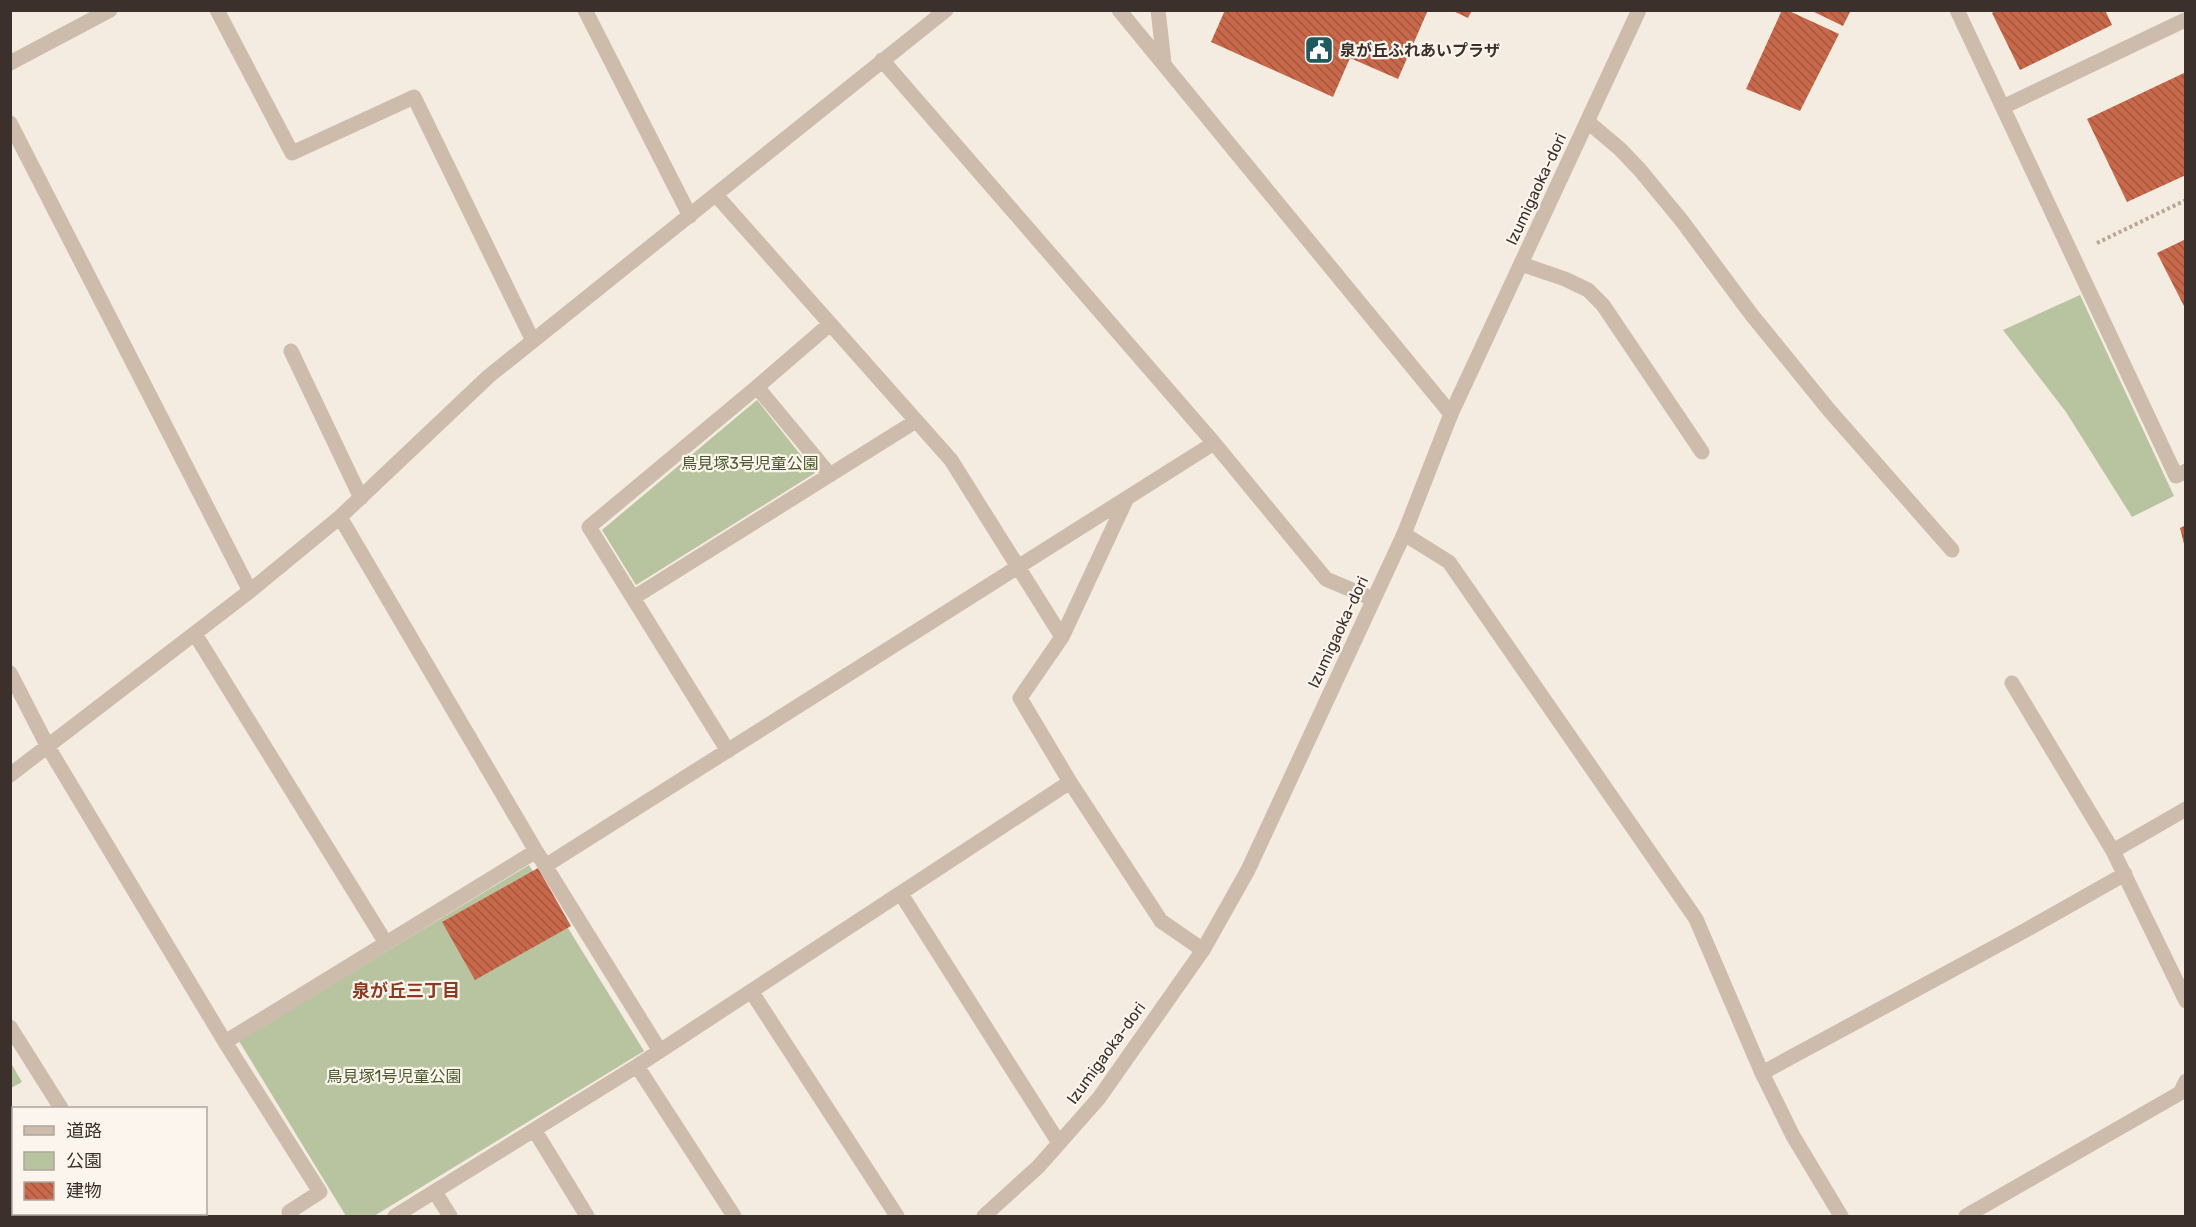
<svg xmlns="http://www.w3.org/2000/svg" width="2196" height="1227" viewBox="0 0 2196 1227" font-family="Rubik,'Noto Sans JP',sans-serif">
<defs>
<pattern id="building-back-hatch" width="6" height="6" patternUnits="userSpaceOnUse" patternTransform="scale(1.5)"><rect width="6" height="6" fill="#c8694b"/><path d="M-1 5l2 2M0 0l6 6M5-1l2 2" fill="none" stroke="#a4573f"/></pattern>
</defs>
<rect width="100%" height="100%" fill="#f4ebe1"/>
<path fill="#b8c4a0" d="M2080 295 2174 496 2132 517 2066 412 2003 330Z
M757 400 815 473 636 585 602 530Z
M529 865 644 1051 374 1216H346L239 1041Z
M11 1063 22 1082 11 1088H10Z"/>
<path fill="url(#building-back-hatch)" d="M1225 10H1428L1398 79 1350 58 1333 97 1211 42Z
M1451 10H1472L1468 18Z
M1782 10H1787L1839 34 1800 111 1746 89Z
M1810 10H1851L1843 26Z
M1997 10H2105L2112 25 2020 70 1992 13Z
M2184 73 2186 175 2127 202 2087 119Z
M2186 239V310L2157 253Z
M2186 525V552L2180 528Z
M538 868 571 926 475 980 442 922Z"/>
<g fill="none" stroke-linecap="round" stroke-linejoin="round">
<path stroke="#b9a596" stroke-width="4" stroke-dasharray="3 3" stroke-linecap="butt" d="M2097 243 2186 200"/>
<path stroke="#cdbbac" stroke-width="15" d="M1521 264 1565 279 1588 290 1603 305 1702 452"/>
<path stroke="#cdbbac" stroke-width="15" d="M217 10 292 153 414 97 533 341
M585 10 690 216
M1119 10 1451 414
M1158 10 1164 63
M1957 10 2176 476 2186 471
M882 60 1214 443 1326 579 1373 599
M10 63 110 10
M2003 107 2185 20 2186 22
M1588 122 1620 149 1640 170 1682 221 1751 314 1829 410 1952 550
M10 123 250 591
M716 195 951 460 1062 637 1020 698 1070 782 1161 921 1203 950
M291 351 361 498
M757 387 830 324
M340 517 536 851 660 1051
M1404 534 1449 562 1696 919 1762 1073 1793 1136 1841 1216
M633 598 916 421
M195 634 386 943
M1062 637 1126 500
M10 673 48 747 225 1042 320 1192 289 1212 292 1216
M2012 683 2113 851 2186 1001
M728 751 589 527 757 387 830 475
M10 775 250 591 340 517 489 376 946 10
M2113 851 2186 809
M545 866 1214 443
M901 894 1059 1143
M751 991 897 1216
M10 1027 61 1108
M225 1042 536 851
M637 1066 734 1216
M1762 1073 2026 930 2125 874
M535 1131 587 1216
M435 1192 450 1216
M125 1214 127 1216
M395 1216 637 1066 1070 782
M1966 1216 2180 1093 2186 1081"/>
<path stroke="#cdbbac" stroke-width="15" d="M984 1216 1038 1167 1099 1098 1203 950 1248 870 1404 534 1451 414 1639 10"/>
</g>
<defs>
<g id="civic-square" transform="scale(1.5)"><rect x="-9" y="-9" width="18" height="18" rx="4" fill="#1f5a5e" stroke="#fbf5ee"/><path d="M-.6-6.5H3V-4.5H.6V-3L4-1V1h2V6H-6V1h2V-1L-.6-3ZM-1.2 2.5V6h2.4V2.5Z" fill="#fff"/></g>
</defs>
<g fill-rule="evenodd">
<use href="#civic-square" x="1319" y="50"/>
</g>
<g text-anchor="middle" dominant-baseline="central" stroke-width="4.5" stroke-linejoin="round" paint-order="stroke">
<g font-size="16" font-weight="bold" fill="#3b302b" stroke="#fbf5ee" text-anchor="start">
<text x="1340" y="50">泉が丘ふれあいプラザ</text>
</g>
<g font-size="16" fill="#3b302b" stroke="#fbf5ee">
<text transform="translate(1536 189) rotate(-65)">Izumigaoka-dori</text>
<text transform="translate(1338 632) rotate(-65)">Izumigaoka-dori</text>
<text transform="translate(1106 1053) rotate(-54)">Izumigaoka-dori</text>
</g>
<g font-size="16" fill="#4a5a2e" stroke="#fbf5ee">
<text x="750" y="463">鳥見塚3号児童公園</text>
<text x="394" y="1076">鳥見塚1号児童公園</text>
</g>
<g font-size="18" font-weight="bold" fill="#8c3b22" stroke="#fbf5ee">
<text x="406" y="991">泉が丘三丁目</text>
</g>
</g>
<rect width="2196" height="1227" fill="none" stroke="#3b302b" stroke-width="24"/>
<rect x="12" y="1107" width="195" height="108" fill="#fbf5ee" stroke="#aea6a0" stroke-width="1.5"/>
<rect x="24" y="1126" width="30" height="9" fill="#cdbbac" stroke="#aea6a0" stroke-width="1.5"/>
<text x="66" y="1137" font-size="18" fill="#3b302b">道路</text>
<rect x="24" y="1152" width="30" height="18" fill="#b8c4a0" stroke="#aea6a0" stroke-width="1.5"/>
<text x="66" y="1167" font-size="18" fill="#3b302b">公園</text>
<rect x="24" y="1182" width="30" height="18" fill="url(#building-back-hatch)" stroke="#aea6a0" stroke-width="1.5"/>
<text x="66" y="1197" font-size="18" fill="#3b302b">建物</text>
</svg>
